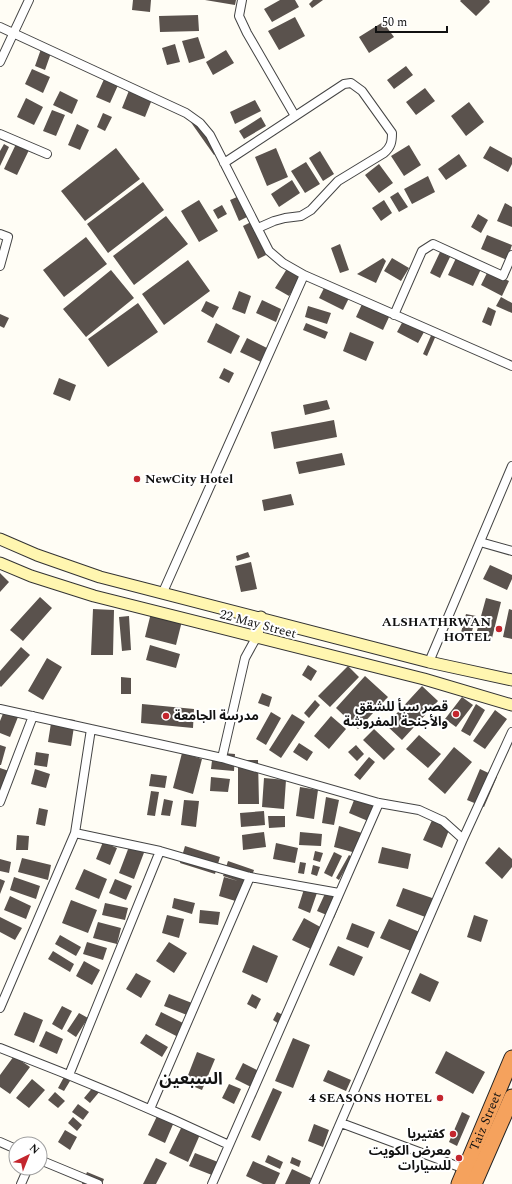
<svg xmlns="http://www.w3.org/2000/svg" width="512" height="1184" viewBox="0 0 512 1184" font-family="Spectral,'Noto Sans Arabic',serif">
<rect width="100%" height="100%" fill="#fffdf5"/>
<path fill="#5a524d" d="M133 0H151L150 12 132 10Z
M205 0H236L235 5Z
M280 0H295L299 7 272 22 264 9Z
M313 0H323L312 8 309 4Z
M461 0H489L490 2 476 16 460 1Z
M198 15 199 31 160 32 159 16Z
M295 17 305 36 279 50 268 31Z
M383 22 394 37 369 53 359 37Z
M198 37 205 58 189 63 182 41Z
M175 44 180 62 167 65 162 48Z
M41 49 51 53 45 70 35 66Z
M226 50 234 63 213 75 206 62Z
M406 66 413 75 394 89 387 80Z
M32 69 50 77 43 93 25 84Z
M105 77 119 83 110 103 96 97Z
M130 88 153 97 145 117 122 108Z
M425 88 435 101 416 115 406 102Z
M60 91 78 100 72 114 53 105Z
M26 98 43 107 34 125 17 117Z
M255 100 261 111 235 124 230 112Z
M469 102 484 122 466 136 451 116Z
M52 110 65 115 56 136 43 131Z
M103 113 112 117 105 131 97 127Z
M197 116 222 150 214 155 190 121Z
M261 117 266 126 244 139 239 131Z
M77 124 89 130 80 150 68 145Z
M4 144 9 147 0 166V151Z
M16 144 29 150 17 175 4 169Z
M409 145 421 165 404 176 391 156Z
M490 146 512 158V164L508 172 483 158Z
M116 148 140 179 85 221 61 191Z
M276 148 288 177 267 186 255 157Z
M320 151 334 174 323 181 309 158Z
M459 154 467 166 446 180 438 169Z
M306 162 320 184 305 193 291 171Z
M379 164 393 183 379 193 365 175Z
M428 176 435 192 412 204 404 189Z
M292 180 300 193 279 207 271 194Z
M143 182 164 210 108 253 87 224Z
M398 192 408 207 399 212 390 197Z
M237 197 247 217 239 221 230 200Z
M199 200 218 231 199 242 181 211Z
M384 200 392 213 381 221 372 208Z
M505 203 512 207V227L497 221Z
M222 205 227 214 218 219 213 210Z
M478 214 488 220 481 233 471 227Z
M166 216 188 244 134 285 113 256Z
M251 222 266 255 258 259 243 226Z
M487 235 512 245 507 260 481 249Z
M86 237 107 264 64 297 43 270Z
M340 244 349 270 340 273 331 248Z
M440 252 450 257 440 278 430 273Z
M457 256 482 267 473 286 448 275Z
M383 258 386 261 376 283 357 274Z
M392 258 409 268 401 281 384 271Z
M188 260 210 291 164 325 142 294Z
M288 267 302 276 289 296 275 288Z
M111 270 134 298 86 337 63 309Z
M488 271 509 281 502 296 481 285Z
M326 284 350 296 343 310 319 298Z
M239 291 251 296 245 314 232 309Z
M501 297 512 303V313L496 306Z
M262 300 281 309 276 322 256 313Z
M206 301 219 307 213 318 201 311Z
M363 302 390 315 383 330 356 317Z
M138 303 158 332 108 367 88 339Z
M308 306 331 313 327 324 305 317Z
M488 307 496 311 491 326 482 322Z
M0 314 9 318 4 328 0 326Z
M403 321 424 332 418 343 397 332Z
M216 323 240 336 231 354 207 342Z
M306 323 328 332 325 339 303 330Z
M433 331 437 333 427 356 423 354Z
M350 332 374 342 366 361 343 351Z
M247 338 267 348 261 362 240 352Z
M224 368 234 373 229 383 219 378Z
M59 378 76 385 70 401 53 394Z
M327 400 330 409 305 415 303 405Z
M334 420 337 437 274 449 271 432Z
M342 453 345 465 299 474 296 462Z
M291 494 294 505 264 511 262 500Z
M248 552 250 557 237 561 236 556Z
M251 562 257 589 241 592 235 566Z
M490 565 512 575V579L507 590 483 579Z
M0 573 9 582 0 592Z
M40 597 52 608 23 641 10 630Z
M486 598 501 602 491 642 475 638Z
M93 609 114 610 113 655H91Z
M509 609 512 610V639L503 637Z
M151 613 182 621 176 645 145 637Z
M466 614 476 616 470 639 460 636Z
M129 616 131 650 122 651 119 617Z
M150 645 180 654 176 668 146 660Z
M21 647 30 655 1 687 0 686V671Z
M47 658 62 667 43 700 28 691Z
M308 665 317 671 311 681 302 675Z
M348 666 359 677 330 707 318 696Z
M365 676 388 697 358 729 336 708Z
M121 677 131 678V694H121Z
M422 686 438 701 402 740 386 725Z
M262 693 272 697 269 707 258 703Z
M462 697 473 705 456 727 445 719Z
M315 700 320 705 309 718 304 713Z
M142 704 194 709 193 728 141 723Z
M476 704 485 710 470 736 461 731Z
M6 706 20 712 10 737 0 733V721Z
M495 710 507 719 485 749 473 741Z
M271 712 281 718 266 745 256 739Z
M292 714 305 722 281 758 269 750Z
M331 716 346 729 329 749 314 736Z
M52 717 75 720 71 746 48 742Z
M374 729 395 749 384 760 363 740Z
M419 735 441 754 428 768 406 749Z
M299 743 313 752 307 761 293 752Z
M0 745 6 747 1 765H0Z
M356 745 364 754 357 761 348 752Z
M454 747 472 762 445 794 428 779Z
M36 752 49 754 47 767 34 765Z
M213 752 235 754 234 771 211 769Z
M182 753 202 759 193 794 173 788Z
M369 757 375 762 360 780 354 775Z
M238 760H258L259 804H238Z
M0 768 15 773 8 792 0 789Z
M35 769 50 774 46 788 31 784Z
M480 769 497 777 484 807 467 800Z
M151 774 167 776 165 788 149 786Z
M211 777 230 779 228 792 210 791Z
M264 778 286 780 284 809 262 807Z
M300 787 318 790 314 819 296 816Z
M151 791 159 792 155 816 147 815Z
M356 795 376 803 368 821 349 813Z
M326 797 339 800 334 825 322 823Z
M164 799 173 801 170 816 161 815Z
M184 800 199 801 196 827 181 825Z
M39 808 48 810 45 826 36 824Z
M264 811 265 825 241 827 240 813Z
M268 816H285V827L269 828Z
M433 818 451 825 442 848 423 840Z
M339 826 362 833 356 853 334 847Z
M264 832 266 847 243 850 242 835Z
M300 832 322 834 321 846 299 845Z
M17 835 29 836 28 850H16Z
M103 842 117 848 110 865 96 859Z
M276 843 298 848 295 863 273 859Z
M130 844 145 850 134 879 119 873Z
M185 846 220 857 215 874 180 863Z
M382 847 411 854 408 869 378 863Z
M499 847 512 859V867L502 879 485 863Z
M315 851 323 853 320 862 313 860Z
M334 852 342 856 332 877 324 873Z
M349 855 352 857 339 880 336 878Z
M22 858 51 865 48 880 18 872Z
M0 859 11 862 9 873 0 871Z
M228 861 254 870 242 903 219 896 224 877 238 881 223 876Z
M300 862 306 863 304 874 298 873Z
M313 865 320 867 317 876 311 874Z
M84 869 107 879 99 899 75 889Z
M14 877 40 886 36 899 10 890Z
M0 879 5 881 0 894Z
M115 879 132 886 126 900 109 893Z
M305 886 318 890 310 913 298 908Z
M328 887 344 894 334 918 317 911Z
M403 888 435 899 428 918 396 906Z
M10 896 31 906 26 919 4 910Z
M174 898 195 903 192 914 172 908Z
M71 900 97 910 88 933 62 923Z
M105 903 128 908 125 920 102 915Z
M200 910 220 912 218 925 199 923Z
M167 915 184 919 179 938 162 933Z
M474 915 488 920 481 942 467 937Z
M0 917 22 928 15 940 0 932Z
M304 918 324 929 313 950 292 940Z
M389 919 422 933 413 952 380 938Z
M98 922 121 928 117 944 93 938Z
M352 923 375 932 368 948 346 939Z
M60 935 81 947 76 956 55 944Z
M87 942 107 948 103 960 83 954Z
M169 942 187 953 174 973 156 961Z
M253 945 278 956 267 983 242 972Z
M338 946 363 957 354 976 329 965Z
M53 951 74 964 70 972 48 959Z
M84 961 100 970 92 985 76 976Z
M136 973 151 981 141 998 126 989Z
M420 973 439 982 430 1002 411 993Z
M169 994 192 1003 187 1015 164 1006Z
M252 994 261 999 256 1009 247 1004Z
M62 1006 72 1011 62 1030 52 1024Z
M24 1012 43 1020 34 1043 14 1035Z
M161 1012 189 1026 182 1039 155 1025Z
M277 1012 283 1015 279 1024 273 1020Z
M79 1013 88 1018 76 1037 67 1031Z
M46 1031 63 1039 57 1054 39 1046Z
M146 1034 168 1047 162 1057 140 1043Z
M293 1038 310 1045 293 1088 275 1081Z
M446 1051 485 1072 473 1094 435 1073Z
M197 1052 215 1059 202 1090 185 1083Z
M14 1056 30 1067 10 1094 0 1087V1075Z
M243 1063 261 1072 253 1088 235 1079Z
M328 1070 351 1080 346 1091 323 1081Z
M64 1077 70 1081 64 1091 58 1088Z
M32 1079 45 1090 29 1108 16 1098Z
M229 1084 241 1089 234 1104 222 1098Z
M94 1086 100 1091 90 1103 84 1098Z
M273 1088 282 1092 260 1141 251 1137Z
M55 1092 65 1101 58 1108 48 1100Z
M78 1104 89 1112 83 1120 72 1112Z
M462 1112 470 1116 457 1146 449 1142Z
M158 1114 174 1122 165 1143 148 1135Z
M73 1117 82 1125 77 1131 68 1123Z
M184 1122 202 1130 188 1162 169 1153Z
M314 1124 329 1130 323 1147 308 1141Z
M65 1130 77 1137 70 1150 58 1142Z
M195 1153 223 1164 217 1177 189 1166Z
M268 1155 283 1162 280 1169 265 1162Z
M292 1157 301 1161 299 1167 290 1163Z
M156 1158 167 1163 156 1184H143Z
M253 1161 280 1173 275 1184H263L246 1176Z
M292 1169 311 1178 309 1184H285Z
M87 1172 104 1179 102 1184H82Z"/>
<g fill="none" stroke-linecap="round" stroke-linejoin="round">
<g stroke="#444" stroke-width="10">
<path id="street" d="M242 0 239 16 247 33 295 116
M0 27 186 113 200 123 210 135 269 251 283 263 304 275 512 366
M0 62 29 0
M0 134 47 154
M224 163 344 84 351 83 362 91 392 133C392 142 391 147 384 153L338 181 311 210 301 216 285 218 274 221 258 228
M0 234 8 237 0 266
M394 315 422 251 433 244 503 276 512 255
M480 542 512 551
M163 592 304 275
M429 662 512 466
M0 709 222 758 379 803 419 810 443 821 463 839
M222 758 245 658 256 638
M0 802 33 716
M75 833 160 851 250 877 339 893
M0 1008 75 833 91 729
M0 1048C78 1078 154 1110 229 1145
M69 1075 160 851
M150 1109 250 877
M341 1123 465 1169
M0 1142 16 1149
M40 1160 98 1184
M21 1184 28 1168
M212 1184 379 803
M314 1184 463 839 512 732"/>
</g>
<g stroke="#333" stroke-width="13">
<path id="secondary" d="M0 539 37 555 100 577 429 662 512 680
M0 563 31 576 94 596 424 679 512 705
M256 638 261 617"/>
</g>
<g stroke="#222" stroke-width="17">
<g id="highway">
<path id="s1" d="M459 1184 512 1058"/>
<path d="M474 1184 512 1097"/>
</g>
</g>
<use href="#street" stroke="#fff" stroke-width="8"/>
<use href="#secondary" stroke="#fff6b0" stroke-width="11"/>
<use href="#highway" stroke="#f5a25d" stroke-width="15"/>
</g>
<g fill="#c4262e" stroke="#fff" stroke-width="1.5">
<circle cx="137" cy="479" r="4"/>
<circle cx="499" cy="629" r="4"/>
<circle cx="456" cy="714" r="4"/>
<circle cx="166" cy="716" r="4"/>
<circle cx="440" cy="1098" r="4"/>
<circle cx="453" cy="1134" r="4"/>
<circle cx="459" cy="1158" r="4"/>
</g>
<g text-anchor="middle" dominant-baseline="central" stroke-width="4" stroke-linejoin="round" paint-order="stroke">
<g font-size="13" font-weight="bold" fill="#111" stroke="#fff" text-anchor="end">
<text x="145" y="479" text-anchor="start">NewCity Hotel</text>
<text x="491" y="622">ALSHATHRWAN<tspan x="491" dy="15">HOTEL</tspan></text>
<text x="448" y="707">قصر سبأ للشقق<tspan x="448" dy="15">والأجنحة المفروشة</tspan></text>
<text x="174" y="716" text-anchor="start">مدرسة الجامعة</text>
<text x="432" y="1098">4 SEASONS HOTEL</text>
<text x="445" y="1134">كفتيريا</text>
<text x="451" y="1151">معرض الكويت<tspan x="451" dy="15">للسيارات</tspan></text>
</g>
<g font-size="13" fill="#111" stroke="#fff">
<text transform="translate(258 624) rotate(15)">22 May Street</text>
<text stroke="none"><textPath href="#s1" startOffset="68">Taiz Street</textPath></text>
</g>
<g font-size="17" font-weight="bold" fill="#111" stroke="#fff">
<text x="191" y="1079">السبعين</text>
</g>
</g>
<g transform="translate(28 1156) rotate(43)"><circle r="19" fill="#ffffff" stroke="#a0a0a0"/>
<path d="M0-3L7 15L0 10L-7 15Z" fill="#c4262e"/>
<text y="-6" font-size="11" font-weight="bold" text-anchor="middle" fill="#111111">N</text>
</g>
<path d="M376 26v6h71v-6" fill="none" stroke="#111111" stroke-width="2"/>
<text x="382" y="26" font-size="12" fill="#111111" stroke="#ffffff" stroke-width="3" paint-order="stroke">50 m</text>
</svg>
